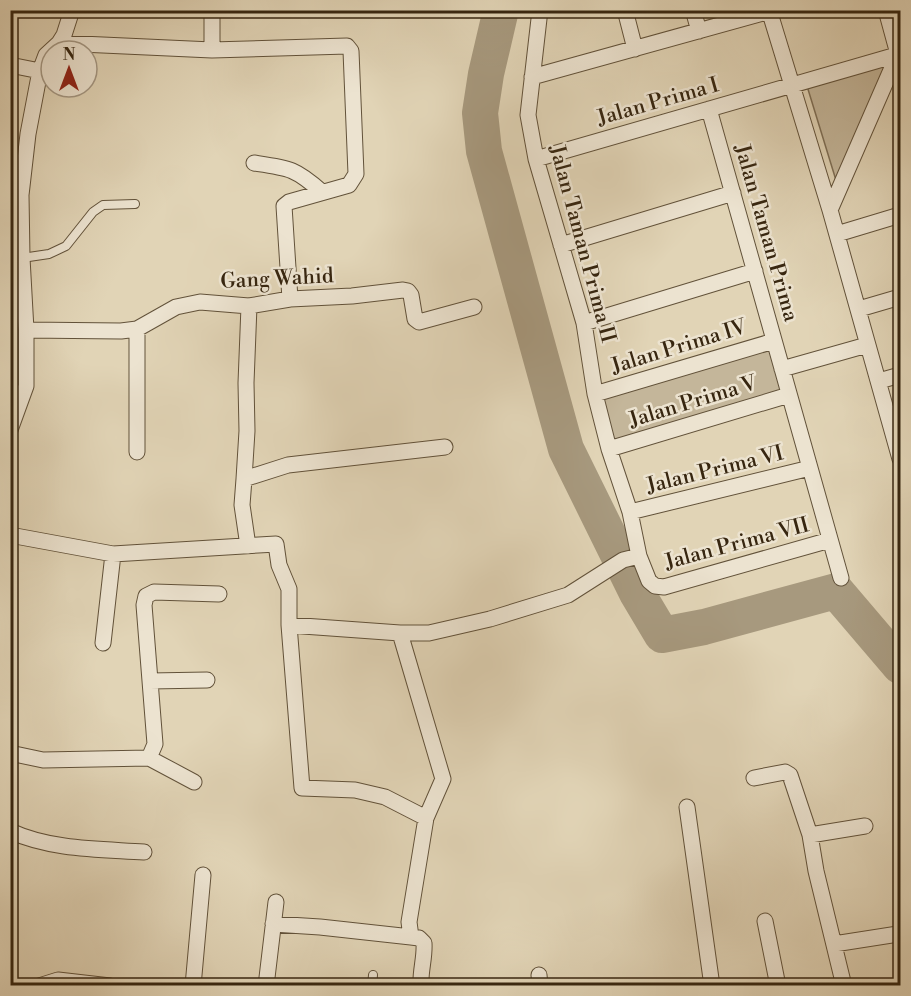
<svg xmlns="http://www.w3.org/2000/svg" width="911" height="996" viewBox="0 0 911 996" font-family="'Libre Bodoni',serif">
<rect width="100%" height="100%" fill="#e1d4b6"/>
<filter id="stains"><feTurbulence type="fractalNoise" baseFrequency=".00333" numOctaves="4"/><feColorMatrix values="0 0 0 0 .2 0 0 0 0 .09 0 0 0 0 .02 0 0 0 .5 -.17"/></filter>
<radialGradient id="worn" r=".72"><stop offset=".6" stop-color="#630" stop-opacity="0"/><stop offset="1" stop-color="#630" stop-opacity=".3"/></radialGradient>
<path fill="#c4b69a" stroke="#7e6e55" stroke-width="1.5" d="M891 62 839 190 807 86Z
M770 347 783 392 612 441 602 398Z"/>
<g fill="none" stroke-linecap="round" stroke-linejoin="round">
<path stroke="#a7997e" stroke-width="36" d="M499 10 500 14 486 74 480 113 484 151 566 449 637 593 662 635 704 627 836 591 900 666"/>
<g stroke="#62523a" stroke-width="10">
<path id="lane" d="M22 258 49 254 66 246 93 212 103 205 135 204
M372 986 373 975"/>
</g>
<g stroke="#62523a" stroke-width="17">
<path id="street" d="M540 10 528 115 536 159 584 323 595 394 609 449 630 512 639 556 649 581 655 586 664 587 830 540
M625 10 635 49
M693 10 699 31
M769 10 830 210 900 459
M59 43 212 50 347 46 351 51 356 174 349 185 289 202 284 206 290 299
M212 50V10
M10 65 40 71
M532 77 770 11
M709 109 841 578
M536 159 900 54
M254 163C289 168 295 168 322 192
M830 210 898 54 886 10
M837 234 900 215
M561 245 733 193
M249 306 246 383 247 431 244 479 288 465 445 447
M859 309 900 297
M584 323 755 271
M26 330 121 331 137 329 176 307 200 302 249 306 290 299 352 296 403 290 408 291 411 295 415 319 419 322 474 307
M782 369 867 345
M879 381 900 375
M595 394 774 341
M10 430 26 386V330L22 258 21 195 28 134 40 71 46 55 59 43 64 35 72 10
M609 449 789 395
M137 452V329
M244 479 242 505 248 546
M630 512 810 468
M10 535 113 554 276 544 279 565 289 589V625L302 788 355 790 385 797 426 818
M289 625 400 633H429L490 619 568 595 623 560 639 556
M103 643 113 554
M150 681 207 680
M10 753 43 760 149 758 155 744 144 605 146 596 154 592 219 594
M149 758 194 782
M754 778 785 772 790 775 810 835 816 871 844 986
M687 807 712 986
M10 831C51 850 100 849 144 852
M810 835 865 826
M765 921 778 986
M273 924 320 927 411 937 409 922 426 818 443 779 400 633
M411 937 419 938 424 943C425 958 420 971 421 986
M834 944 898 934
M539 975 540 986
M39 986 58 980 110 986
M193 986 203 875
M266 986 276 902"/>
</g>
<use href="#lane" stroke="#ece3d0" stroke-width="8"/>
<use href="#street" stroke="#ece3d0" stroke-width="15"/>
</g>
<g text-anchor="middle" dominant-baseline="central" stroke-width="5" stroke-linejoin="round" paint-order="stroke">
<g font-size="21" fill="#372610" stroke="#ece3d0">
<text transform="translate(658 102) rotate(-16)">Jalan Prima I</text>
<text transform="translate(766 233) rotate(74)">Jalan Taman Prima</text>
<text transform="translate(582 244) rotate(75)">Jalan Taman Prima II</text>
<text transform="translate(277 279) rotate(-3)">Gang Wahid</text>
<text transform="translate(679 347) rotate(-17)">Jalan Prima IV</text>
<text transform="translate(693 402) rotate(-17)">Jalan Prima V</text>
<text transform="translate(715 470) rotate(-14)">Jalan Prima VI</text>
<text transform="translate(737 544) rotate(-15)">Jalan Prima VII</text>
</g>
</g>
<rect width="911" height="996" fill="none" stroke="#e1d4b6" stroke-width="36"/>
<rect x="12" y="12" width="887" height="972" fill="none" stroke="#372610" stroke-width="3"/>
<rect x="18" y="18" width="875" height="960" fill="none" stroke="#372610" stroke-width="1.5"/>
<g transform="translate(69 69)"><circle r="28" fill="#ece3d0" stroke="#a49783" stroke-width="1.5"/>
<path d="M0-4.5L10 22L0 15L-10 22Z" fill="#8f2418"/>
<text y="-9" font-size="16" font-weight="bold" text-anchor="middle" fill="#372610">N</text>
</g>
<rect width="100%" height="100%" filter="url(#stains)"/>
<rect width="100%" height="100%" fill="url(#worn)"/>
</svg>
